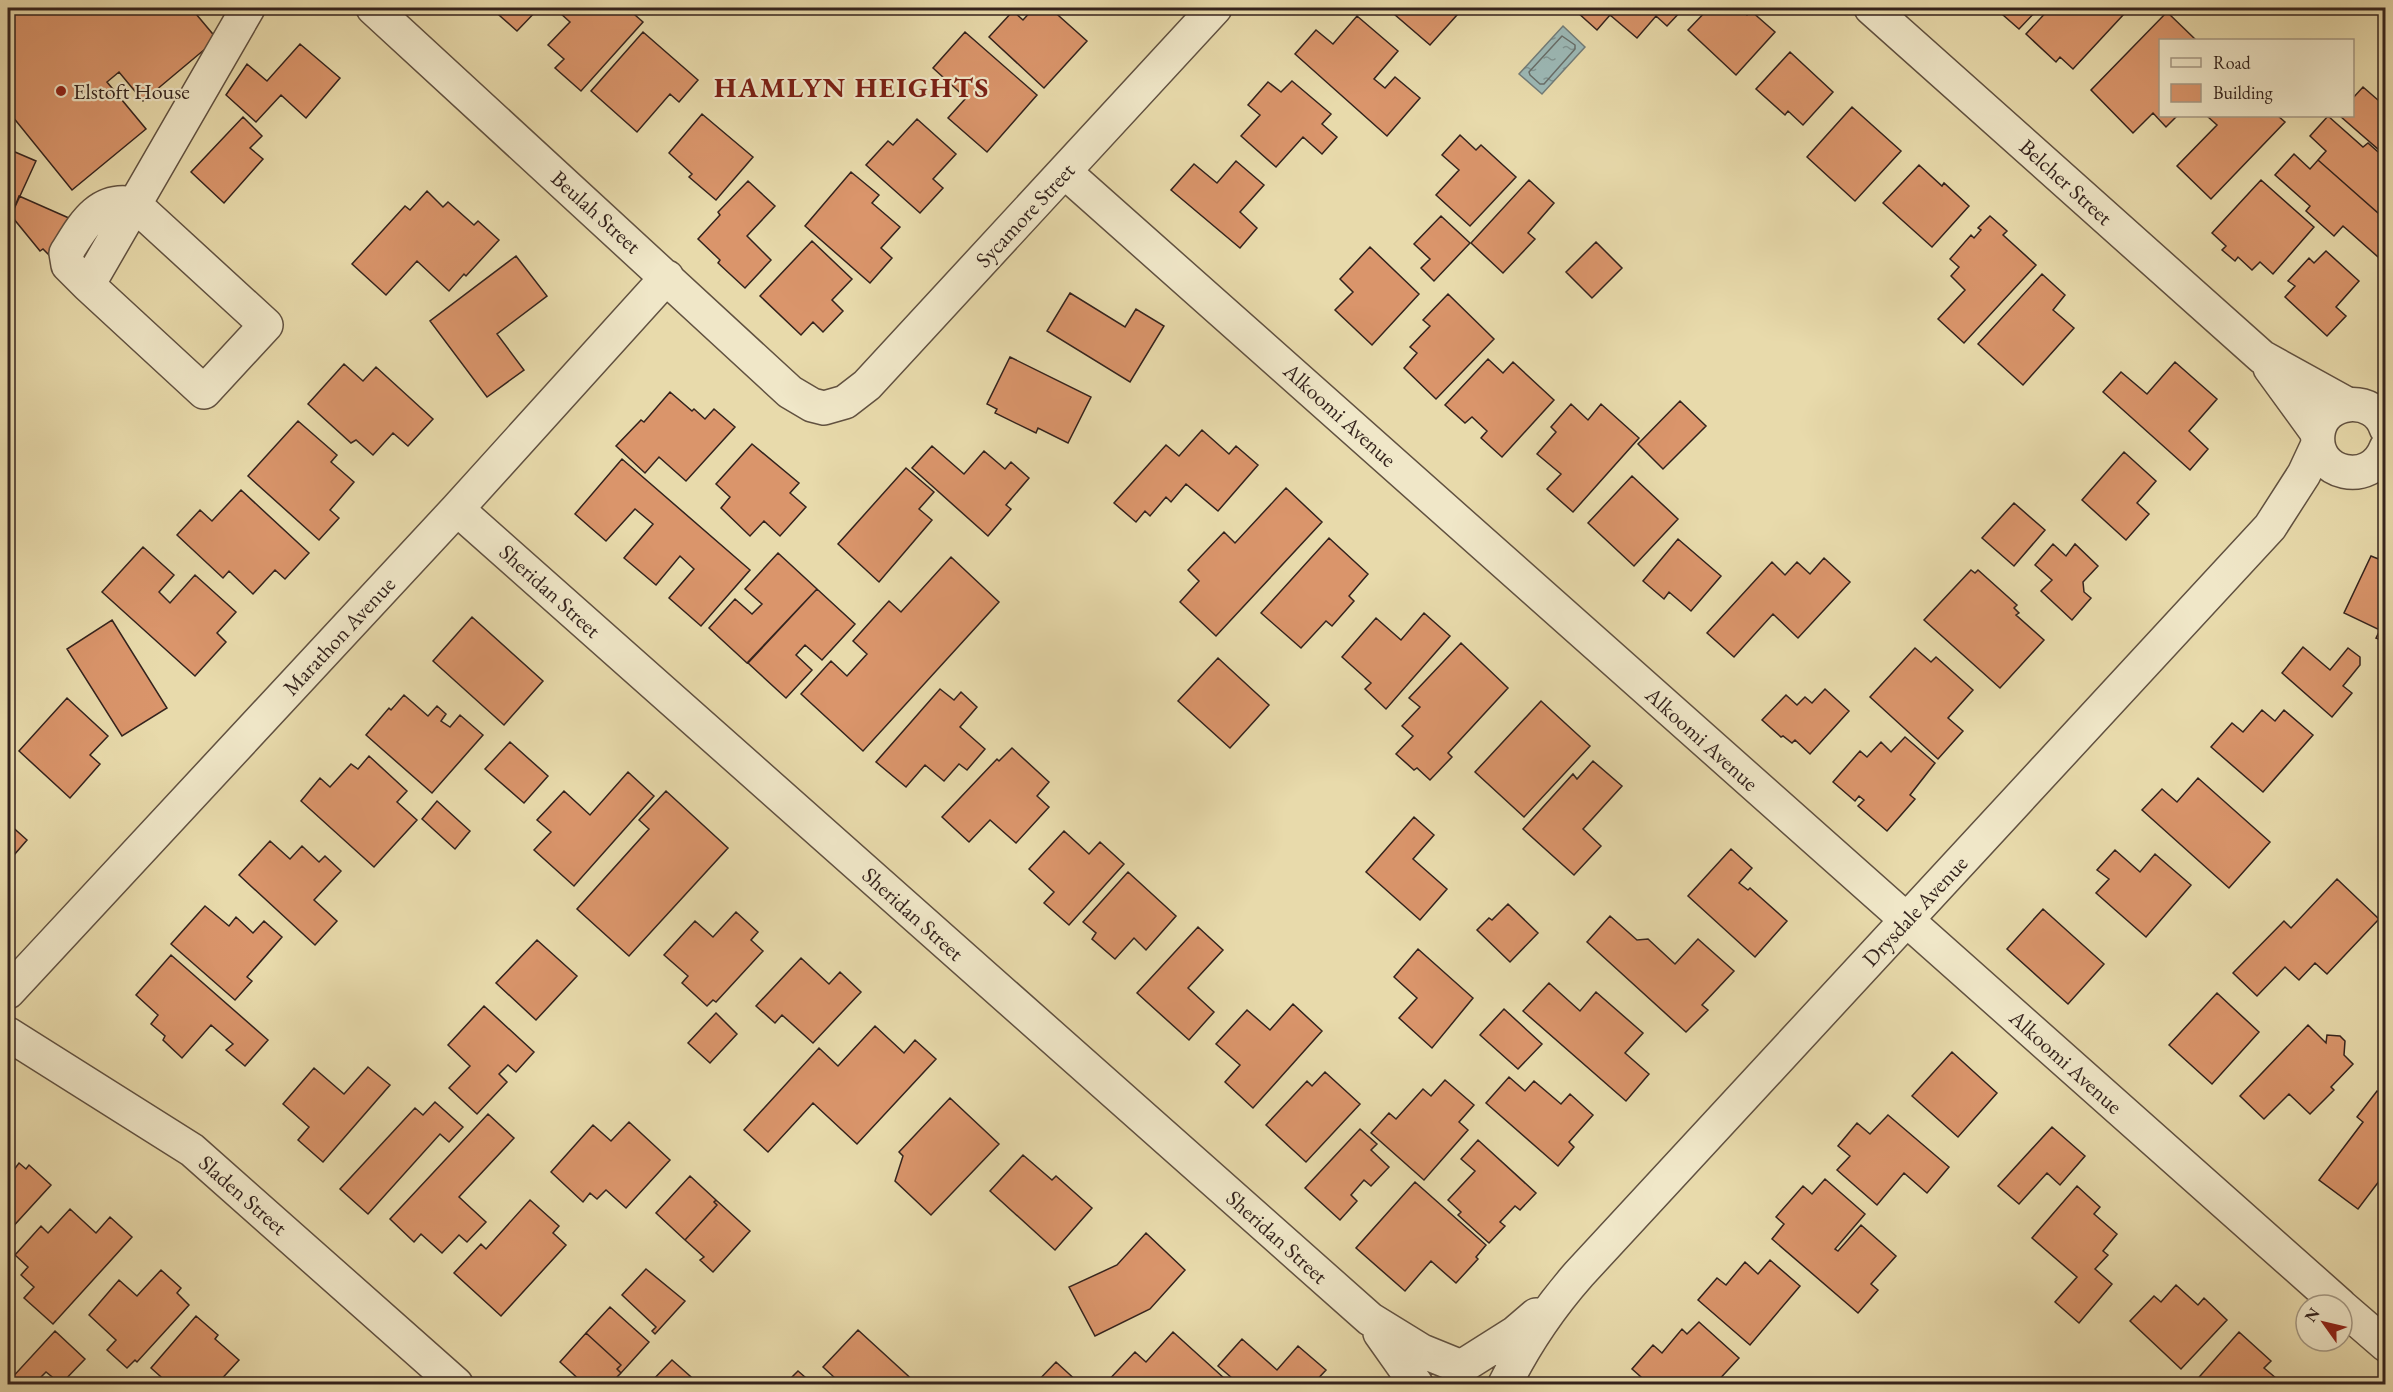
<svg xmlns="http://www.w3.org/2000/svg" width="2393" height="1392" viewBox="0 0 2393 1392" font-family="'EB Garamond',serif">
<defs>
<pattern id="water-ripples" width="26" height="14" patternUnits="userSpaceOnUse" patternTransform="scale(1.5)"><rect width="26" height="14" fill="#9cb8b5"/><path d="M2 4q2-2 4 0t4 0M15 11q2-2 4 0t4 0" fill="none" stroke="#809593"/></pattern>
</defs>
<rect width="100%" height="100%" fill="#e8daab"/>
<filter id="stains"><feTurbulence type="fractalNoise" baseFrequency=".00333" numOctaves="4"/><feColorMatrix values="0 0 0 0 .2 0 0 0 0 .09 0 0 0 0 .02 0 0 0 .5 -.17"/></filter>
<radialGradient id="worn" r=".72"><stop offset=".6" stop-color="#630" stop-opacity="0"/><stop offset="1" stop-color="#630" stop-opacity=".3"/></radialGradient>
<path fill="url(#water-ripples)" stroke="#727c78" stroke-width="1.5" d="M1563 26 1585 47 1542 94 1519 74Z"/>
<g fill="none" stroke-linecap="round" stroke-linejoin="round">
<path stroke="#686e69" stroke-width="1.5" d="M1562 36 1575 45V49L1544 84H1540L1530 75 1529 72Z"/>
</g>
<path fill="#da956b" stroke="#34231d" stroke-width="1.5" d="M8 8H191L217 39 143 101 119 72 107 82 146 129 72 190 8 111Z
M491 8H539L517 31Z
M565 8H627L643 22 581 91 555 68 564 59 548 45 570 22 560 13Z
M1034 8H1050L1087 41 1044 88 989 37 1013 11 1023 20Z
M1387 8H1449L1457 15 1430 45Z
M1581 8H1684L1667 26 1656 16 1637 38 1610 15 1597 30 1577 12Z
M1709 8H1739L1747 15 1751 11 1775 32 1736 75 1688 30Z
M1995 8H2039L2019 29Z
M2050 8H2117L2124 14 2073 69 2060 57 2056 62 2026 34Z
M2167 12 2196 40H2160V116H2177L2166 127 2153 113 2133 133 2091 90Z
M1357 16 1398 51 1374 79 1385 88 1395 77 1420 98 1387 136 1295 54 1316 30 1333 44Z
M643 32 698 80 679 102 670 94 637 132 591 91Z
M965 32 1037 95 987 152 948 118 966 98 933 68Z
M300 44 340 78 306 118 281 95 256 122 226 95 247 64 267 81Z
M1790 52 1833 92 1803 125 1788 111 1785 115 1756 89Z
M1292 81 1331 114 1322 124 1337 137 1322 154 1303 137 1276 167 1241 136 1260 115 1248 105 1268 82 1281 92Z
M2363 87 2386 107V156L2340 116H2352V99Z
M1852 107 1901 151 1855 201 1807 157Z
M702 114 753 157 716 200 689 177 692 174 669 153Z
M2207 116H2278L2285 122 2211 199 2177 166 2217 125Z
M2328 116 2363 147 2368 143 2386 159V220L2318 160 2326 151 2310 136Z
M243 117 262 136 250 148 263 159 224 203 191 172Z
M917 119 956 154 933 179 943 188 920 213 866 165 888 141 893 145Z
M1460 135 1476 150 1481 145 1516 177 1470 226 1436 195 1459 170 1442 155Z
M8 149 36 161 14 209 8 214Z
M2294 154 2310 169 2318 160 2386 220V264L2343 226 2334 236 2306 211 2310 206 2275 175Z
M1236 161 1264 185 1240 212 1257 228 1240 248 1171 190 1194 164 1217 183Z
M1919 165 1942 186 1944 183 1969 206 1932 247 1883 203Z
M851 172 879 195 872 203 900 227 881 248 892 258 870 283 805 226Z
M1529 180 1554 203 1528 233 1535 239 1503 273 1471 243Z
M2261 180 2314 227 2273 274 2260 262 2252 270 2238 257 2235 261 2222 250 2226 246 2212 233Z
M748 181 775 206 747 236 771 260 745 288 718 263 720 260 698 239 720 215 718 212Z
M427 191 443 207 448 202 474 225 478 221 499 240 466 276 464 274 449 291 417 261 386 295 352 264 405 206 410 210Z
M19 196 87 226 50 256 43 249 40 251 9 213 14 209Z
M1441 216 1470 243 1434 281 1421 268 1430 259 1414 244Z
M1990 216 2007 231 2003 235 2036 265 1964 343 1938 319 1965 290 1951 276 1959 267 1950 259 1971 235 1974 238 1981 230 1978 228Z
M812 241 852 279 832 300 843 311 823 332 813 322 801 335 760 296Z
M1596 242 1622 268 1592 298 1566 272Z
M1370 247 1419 294 1372 345 1335 310 1353 292 1340 279Z
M2326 251 2359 281 2336 307 2346 316 2327 336 2285 297 2295 286 2288 281 2309 258 2314 263Z
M516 256 547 296 497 334 524 370 487 397 430 321Z
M2042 274 2065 295 2053 310 2074 328 2023 385 1978 344Z
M1070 293 1125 327 1136 309 1164 326 1130 382 1047 331Z
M1448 294 1494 339 1436 399 1404 368 1417 353 1410 347 1430 326 1423 320Z
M1010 357 1091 397 1068 443 1038 428 1036 433 995 413 997 409 987 404Z
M1488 359 1503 373 1513 362 1554 400 1502 457 1481 438 1487 431 1472 417 1465 423 1445 405Z
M2175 362 2217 399 2189 431 2208 449 2190 470 2103 392 2121 372 2147 394Z
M344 364 363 381 376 367 433 419 408 446 393 433 373 455 356 440 351 443 308 404Z
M670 392 692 411 694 409 705 419 714 409 735 427 686 481 659 457 645 473 616 446 641 420 644 422Z
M1680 401 1706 426 1663 469 1638 444Z
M1571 404 1588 420 1601 404 1639 438 1573 512 1547 489 1561 474 1537 454 1556 432 1551 427Z
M298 421 337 455 331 462 354 482 330 510 339 518 319 540 248 476Z
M1202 430 1229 454 1236 446 1258 465 1218 511 1186 484 1171 502 1166 497 1150 516 1145 511 1136 522 1114 503 1166 445 1179 456Z
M752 444 799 483 790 493 806 507 780 536 764 521 750 536 721 508 730 497 716 484Z
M932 446 964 474 984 451 1005 469 1011 462 1029 478 1006 505 1011 509 988 536 912 468Z
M2124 452 2156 481 2137 503 2149 514 2126 540 2082 500Z
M622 459 750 570 701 626 669 598 694 569 680 556 656 585 624 558 653 524 635 509 606 541 575 514Z
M906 468 934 492 919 509 932 520 879 582 838 544Z
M1632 476 1678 519 1634 566 1588 523Z
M1286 488 1322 522 1216 636 1180 602 1199 581 1188 570 1224 532 1235 543Z
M241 490 309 553 285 579 275 570 253 594 229 571 223 578 177 535 200 510 212 521Z
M2014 503 2045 530 2014 566 1982 538Z
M1329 538 1368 574 1349 596 1354 601 1332 626 1326 621 1301 648 1261 613Z
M1678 539 1721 576 1691 611 1669 592 1664 599 1643 581Z
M2053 544 2066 556 2075 544 2098 566 2083 582 2084 592 2091 598 2072 620 2041 591 2052 580 2035 565Z
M143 547 174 575 159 592 170 603 195 575 236 612 217 633 226 642 195 676 102 592Z
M778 553 817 589 747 663 709 628 735 599 752 614 762 604 745 589Z
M2371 556 2386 562V642L2376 638 2380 630 2344 613Z
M951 557 999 602 863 751 801 694 831 661 847 676 867 654 853 641 889 601 901 612Z
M1824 558 1850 582 1798 638 1773 614 1734 657 1707 633 1772 562 1785 575 1797 562 1810 574Z
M1971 570 1975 573 1978 570 2017 605 2014 608 2019 613 2016 615 2044 640 2000 688 1924 620Z
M817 589 855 624 822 660 805 645 796 655 812 670 786 698 748 663Z
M1424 613 1450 636 1386 709 1365 689 1371 683 1342 657 1376 618 1401 640Z
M472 617 543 681 504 725 433 661Z
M112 620 167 708 122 736 67 649Z
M1461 643 1508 688 1448 753 1452 757 1430 780 1417 768 1414 770 1396 754 1413 736 1402 726 1420 707 1409 698Z
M2303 647 2330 670 2348 648 2360 657V665L2343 686 2352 693 2332 717 2282 673Z
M1915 648 1931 662 1936 657 1973 690 1948 718 1963 731 1938 759 1870 697Z
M1218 658 1269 705 1230 748 1178 701Z
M940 689 954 700 961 692 977 707 960 727 985 749 967 770 959 764 944 781 925 765 906 787 876 762Z
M1825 689 1849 711 1810 754 1795 740 1792 743 1783 736 1781 737 1762 720 1786 695 1797 705 1805 697 1812 703Z
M404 695 428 716 437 706 446 714 441 721 450 727 460 715 483 735 432 793 366 735 389 708 391 710Z
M67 698 108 736 90 755 100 764 70 798 19 751Z
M1541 701 1590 746 1524 817 1475 772Z
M2262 710 2275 721 2284 710 2313 735 2263 792 2211 747 2232 723 2243 732Z
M1905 737 1935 763 1910 795 1915 799 1887 831 1858 806 1864 800 1859 796 1855 801 1833 782 1860 751 1867 757 1881 742 1891 752Z
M510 742 548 776 524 803 485 769Z
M1012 748 1049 782 1037 796 1049 807 1016 843 990 820 969 842 942 817 997 759 999 761Z
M369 756 407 791 397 802 417 820 374 867 301 801 320 778 330 787 351 764 358 769Z
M1593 761 1622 786 1583 829 1601 846 1574 875 1523 829 1573 774 1577 779Z
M628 772 654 796 574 886 534 850 551 832 537 820 564 791 590 815Z
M2198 778 2270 842 2229 888 2142 810 2162 789 2177 802Z
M666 791 728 848 629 956 577 909 649 829 639 820Z
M437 801 470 831 455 849 422 819Z
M1414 817 1434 835 1413 859 1447 889 1420 920 1366 872Z
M8 823 27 840 8 862Z
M1064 831 1089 854 1100 842 1124 864 1069 925 1044 903 1054 892 1029 869Z
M270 841 290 859 302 846 319 862 325 856 341 871 314 900 337 921 315 945 239 875Z
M1731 849 1752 868 1739 883 1748 890 1750 888 1787 921 1755 957 1688 896Z
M2115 850 2140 872 2155 854 2191 885 2146 937 2096 893 2109 879 2097 870Z
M1128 872 1176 916 1146 950 1134 938 1115 959 1092 939 1096 933 1083 922Z
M2337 879 2379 919 2327 974 2315 963 2299 980 2285 967 2257 996 2233 973 2284 921 2291 928Z
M1508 904 1538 933 1510 962 1477 930 1489 918 1492 920Z
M205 906 229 926 236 917 253 933 264 921 282 937 247 977 252 981 235 1000 171 944Z
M2043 909 2104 964 2068 1004 2007 949Z
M736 912 758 932 751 940 763 951 716 1002 713 1000 707 1006 682 983 688 976 664 955 695 921 713 937Z
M1610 916 1637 940 1648 939 1675 964 1698 939 1734 971 1702 1005 1708 1010 1686 1032 1587 942Z
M1198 927 1223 950 1188 988 1214 1012 1189 1040 1137 993Z
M537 940 577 976 536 1020 496 983Z
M1418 949 1473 998 1432 1048 1399 1018 1417 998 1394 977Z
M171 955 268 1040 245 1066 226 1050 233 1044 211 1025 182 1058 163 1040 165 1036 151 1024 158 1015 136 995Z
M801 958 829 984 840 972 861 992 813 1043 782 1015 775 1023 756 1006Z
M1549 983 1580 1011 1596 992 1643 1033 1625 1053 1649 1074 1626 1101 1523 1011Z
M2217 993 2259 1032 2212 1084 2169 1045Z
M1293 1004 1322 1031 1253 1108 1225 1082 1240 1065 1216 1044 1247 1010 1270 1030Z
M484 1006 534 1052 516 1072 508 1065 499 1074 507 1082 477 1114 449 1088 470 1066 448 1045Z
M1504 1009 1542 1044 1518 1069 1480 1035Z
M716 1013 737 1034 710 1063 688 1043Z
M2308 1025 2326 1043 2327 1035 2340 1036 2345 1041 2344 1055 2353 1064 2331 1087 2334 1090 2310 1114 2289 1094 2264 1119 2240 1096Z
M875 1026 904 1053 915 1040 936 1059 857 1144 813 1103 768 1152 744 1130 819 1048 838 1066Z
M1952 1052 1997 1093 1958 1137 1912 1096Z
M368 1067 390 1085 323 1162 298 1140 309 1127 283 1104 314 1068 344 1094Z
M1325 1072 1360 1104 1306 1162 1266 1125 1307 1081 1312 1086Z
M1509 1077 1525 1091 1534 1081 1561 1104 1570 1094 1593 1115 1569 1142 1574 1147 1558 1166 1486 1103Z
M1445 1080 1474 1105 1459 1122 1468 1130 1424 1180 1371 1133 1389 1113 1396 1119 1423 1089 1431 1096Z
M2377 1091 2386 1097V1172L2358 1209 2319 1180 2363 1122 2357 1117Z
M950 1098 999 1144 931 1215 895 1181 903 1156 899 1152Z
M435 1102 463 1127 449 1142 440 1134 368 1214 340 1189 415 1108 423 1115Z
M488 1114 514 1138 459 1197 486 1222 467 1242 459 1235 442 1253 421 1234 414 1242 390 1219Z
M1888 1115 1949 1167 1927 1193 1904 1173 1877 1205 1837 1170 1850 1156 1838 1146 1857 1123 1870 1134Z
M629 1122 670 1160 626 1208 606 1190 597 1199 590 1193 583 1202 551 1172 593 1125 611 1141Z
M2052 1127 2085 1156 2060 1185 2047 1173 2019 1204 1998 1186Z
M1360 1129 1377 1144 1371 1150 1389 1167 1371 1186 1364 1180 1351 1195 1357 1201 1340 1220 1305 1188Z
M1478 1140 1536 1193 1520 1210 1515 1206 1500 1222 1505 1226 1489 1243 1458 1215 1461 1212 1448 1200 1475 1171 1461 1159Z
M1023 1155 1052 1180 1056 1176 1092 1208 1055 1250 990 1191Z
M19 1163 26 1169 29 1165 51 1185 8 1232V1166L13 1171Z
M690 1176 716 1200 714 1202 717 1205 685 1240 656 1213Z
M1825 1179 1865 1214 1835 1249 1838 1251 1861 1225 1896 1256 1871 1284 1878 1290 1858 1313 1772 1239 1784 1224 1776 1217 1803 1186 1812 1194Z
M1415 1182 1486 1245 1476 1257 1478 1259 1456 1283 1431 1261 1405 1291 1356 1248Z
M2077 1186 2100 1207 2094 1214 2117 1234 2103 1251 2108 1255 2095 1269 2112 1284 2079 1323 2055 1302 2077 1277 2032 1238Z
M530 1200 559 1226 553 1233 566 1245 501 1316 454 1273 481 1244 486 1249Z
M716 1200 750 1231 713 1272 700 1260 704 1257 685 1240 717 1205 714 1202Z
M70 1209 96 1233 110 1217 132 1237 53 1324 24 1298 34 1287 21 1275 28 1267 15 1255 41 1226 48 1233Z
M1146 1233 1185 1270 1150 1309 1095 1336 1069 1287 1117 1265Z
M1770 1260 1800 1286 1750 1345 1698 1300 1717 1278 1726 1285 1745 1262 1758 1274Z
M646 1269 685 1301 655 1334 652 1331 656 1327 622 1295Z
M161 1270 181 1288 177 1293 189 1305 137 1362 135 1360 127 1368 107 1350 116 1340 89 1315 119 1280 137 1296Z
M2176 1285 2198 1305 2204 1298 2227 1320 2181 1369 2130 1321 2154 1296 2161 1302Z
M610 1307 649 1342 621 1373 617 1369 621 1365 586 1333Z
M196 1316 218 1335 215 1339 239 1360 217 1384H169L151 1368Z
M1699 1322 1739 1358 1715 1384H1649L1632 1369 1653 1345 1662 1353 1682 1329 1687 1334Z
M858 1330 917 1384H831L835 1378 823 1367Z
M55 1331 85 1359 61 1384 46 1372 34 1384H11L8 1382Z
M1173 1332 1225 1379 1220 1384H1105L1135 1352 1146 1362Z
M2239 1332 2271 1361 2264 1368 2283 1384H2193Z
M586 1333 621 1365 617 1369 621 1373 610 1384H584L560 1362Z
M1242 1339 1277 1370 1298 1346 1326 1370 1313 1384H1239L1218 1366Z
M672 1360 699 1384H649Z
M1056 1362 1080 1384H1035Z
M798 1371 813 1384H785Z"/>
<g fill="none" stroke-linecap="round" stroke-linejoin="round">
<g stroke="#615140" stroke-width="36">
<path id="minor" d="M373 8 790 392 812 405 824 408 845 402 867 385 1215 8
M1871 8 2262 357 2347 404
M1065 172 2340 1305
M88 285 68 265 66 253C82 228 97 196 134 204L266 325 204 392 88 285 248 8
M2270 368 2318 434
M2386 428C2375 394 2322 398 2318 434 2313 475 2371 488 2386 448
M457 509 1370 1319 1422 1351 1454 1364
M8 992 457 509 667 277
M8 1034 192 1150 456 1384
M2342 1307 2386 1345
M1380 1333 1416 1384
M1466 1364 1515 1333 1536 1315
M1505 1384C1525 1344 1549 1308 1579 1274L2270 527 2304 474 2318 444"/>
</g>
<use href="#minor" stroke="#f0e7c8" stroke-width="33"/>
</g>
<circle fill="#8f2418" stroke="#f0e7c8" stroke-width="2" cx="61" cy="91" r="6"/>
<g text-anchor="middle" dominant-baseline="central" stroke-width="4.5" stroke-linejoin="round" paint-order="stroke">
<g font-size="22" fill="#34231d" stroke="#f0e7c8" text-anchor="start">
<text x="73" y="91">Elstoft House</text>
</g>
<g font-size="22" fill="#34231d" stroke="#f0e7c8">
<text transform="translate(2066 182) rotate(42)">Belcher Street</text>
<text transform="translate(596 212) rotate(42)">Beulah Street</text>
<text transform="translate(1025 215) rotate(-47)">Sycamore Street</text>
<text transform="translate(1340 415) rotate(42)">Alkoomi Avenue</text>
<text transform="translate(550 591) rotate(42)">Sheridan Street</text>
<text transform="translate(339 636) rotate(-47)">Marathon Avenue</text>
<text transform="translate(1702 739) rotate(42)">Alkoomi Avenue</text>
<text transform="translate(1915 911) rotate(-47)">Drysdale Avenue</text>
<text transform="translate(913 914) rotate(42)">Sheridan Street</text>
<text transform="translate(2066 1062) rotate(42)">Alkoomi Avenue</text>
<text transform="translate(243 1195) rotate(41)">Sladen Street</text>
<text transform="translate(1277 1237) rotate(42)">Sheridan Street</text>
</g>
<g font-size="28" font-weight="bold" letter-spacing="1.5" fill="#7a1f14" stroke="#f0e7c8">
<text x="852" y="87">HAMLYN HEIGHTS</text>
</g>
</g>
<rect width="2393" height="1392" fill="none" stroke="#e8daab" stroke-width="30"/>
<rect x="9" y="9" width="2375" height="1374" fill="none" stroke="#34231d" stroke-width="3"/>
<rect x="15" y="15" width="2363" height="1362" fill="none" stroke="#34231d" stroke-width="1.5"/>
<rect x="2159" y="39" width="195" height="78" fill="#f0e7c8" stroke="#a59984" stroke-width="1.5"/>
<rect x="2171" y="58" width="30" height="9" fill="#f0e7c8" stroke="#a59984" stroke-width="1.5"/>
<text x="2213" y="69" font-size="18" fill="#34231d">Road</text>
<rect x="2171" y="84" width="30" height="18" fill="#da956b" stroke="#a59984" stroke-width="1.5"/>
<text x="2213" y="99" font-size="18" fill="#34231d">Building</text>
<g transform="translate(2324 1323) rotate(304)"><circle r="28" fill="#f0e7c8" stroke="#a59984" stroke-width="1.5"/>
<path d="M0-4.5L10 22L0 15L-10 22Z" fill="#8f2418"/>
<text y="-9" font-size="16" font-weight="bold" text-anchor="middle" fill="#34231d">N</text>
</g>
<rect width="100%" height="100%" filter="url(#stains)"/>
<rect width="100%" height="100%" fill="url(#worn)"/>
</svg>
